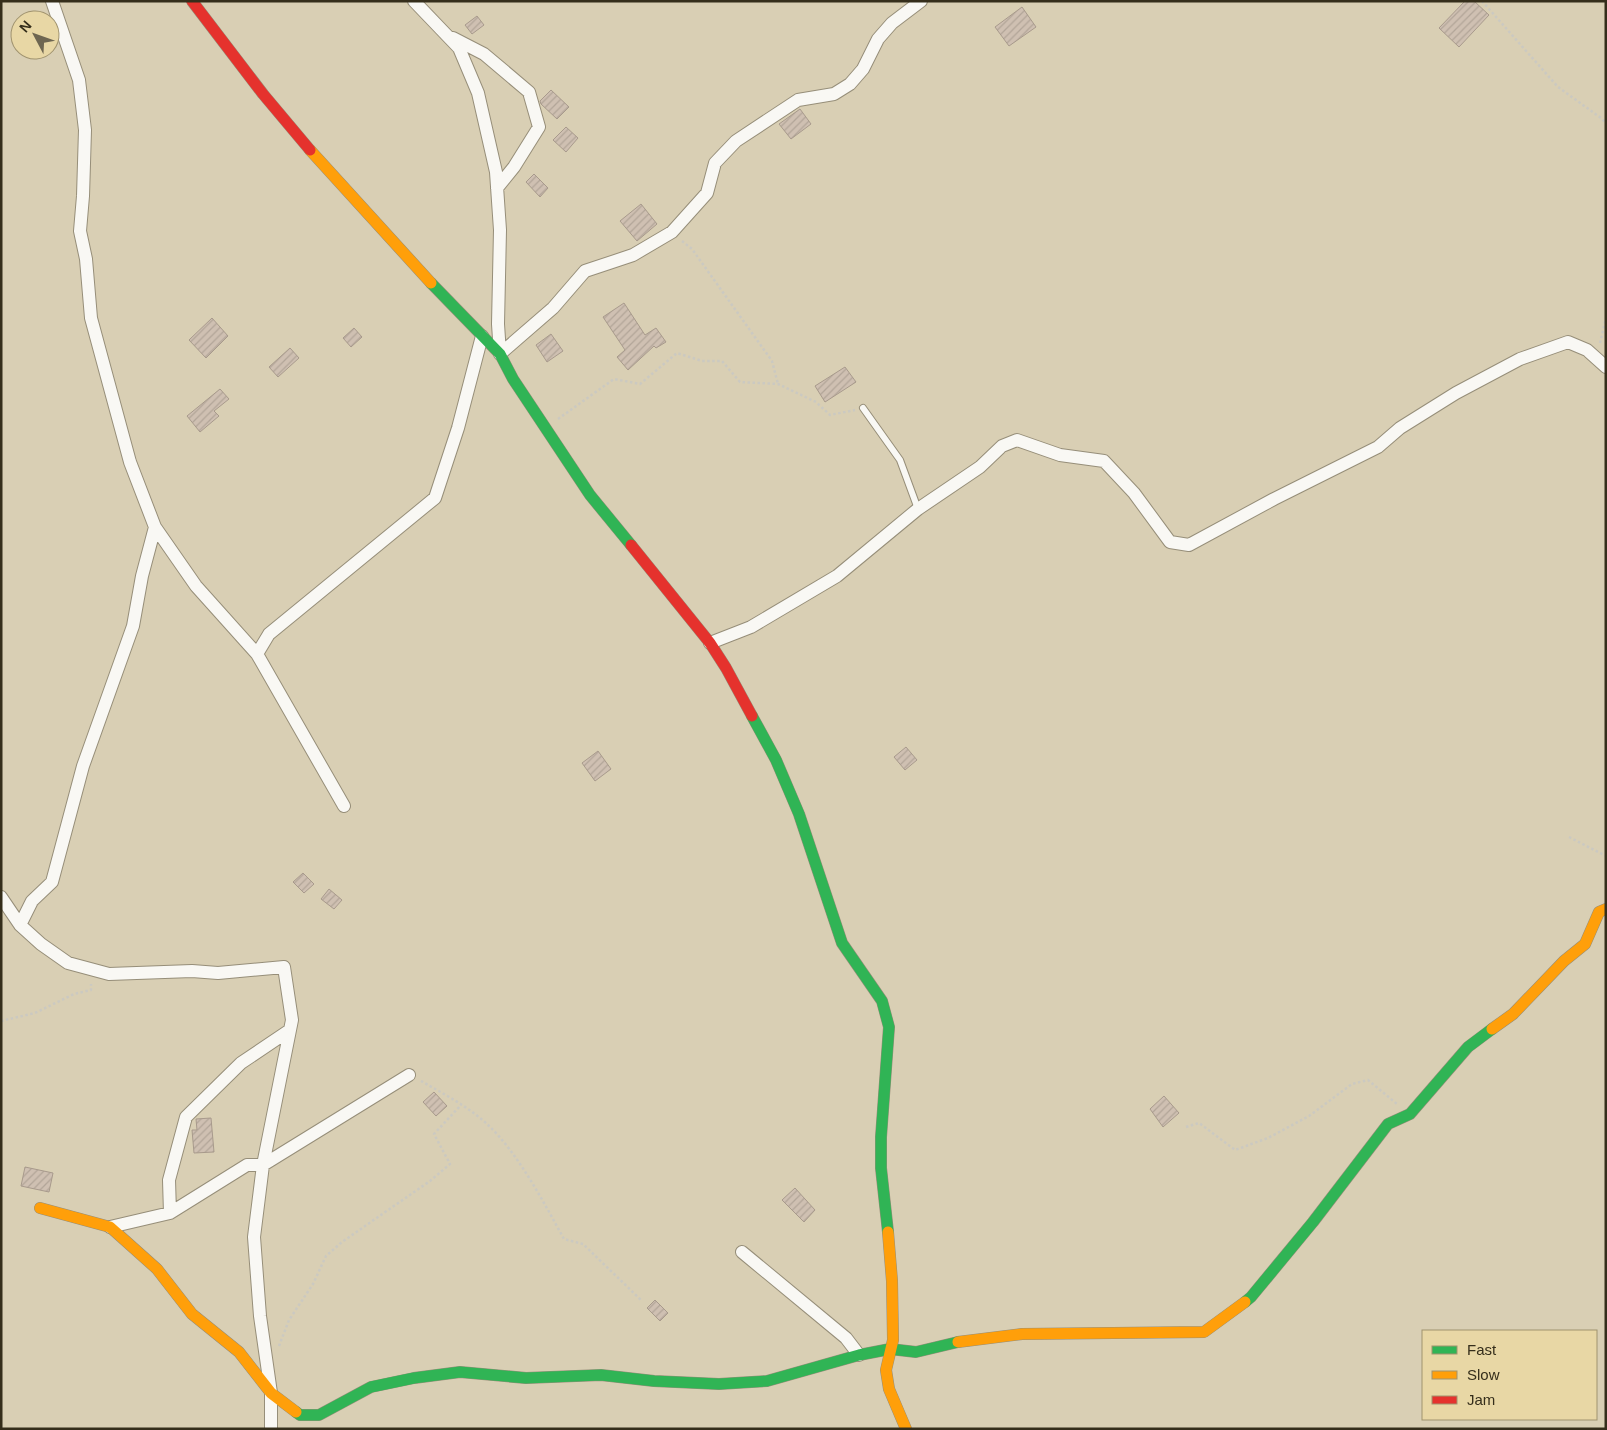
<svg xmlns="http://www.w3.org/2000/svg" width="1607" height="1430" viewBox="0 0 1607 1430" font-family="Arial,sans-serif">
<defs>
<pattern id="building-hatch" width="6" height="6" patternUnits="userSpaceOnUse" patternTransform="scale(1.25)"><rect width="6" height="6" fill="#cfc0b2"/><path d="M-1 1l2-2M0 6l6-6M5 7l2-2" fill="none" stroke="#b2a598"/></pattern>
</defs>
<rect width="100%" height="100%" fill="#d9cfb4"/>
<path fill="url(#building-hatch)" stroke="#a89a8c" d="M1465 1H1474L1489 15 1459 47 1439 28Z
M1022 7 1036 27 1009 46 995 27Z
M477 16 484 25 472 34 465 25Z
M551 90 569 107 557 119 541 104 540 101Z
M800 109 811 124 791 139 779 124Z
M566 127 578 138 566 152 553 140Z
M534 174 548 188 540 197 526 182Z
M641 204 657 224 637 241 620 221Z
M624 303 645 335 656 328 666 342 656 348 654 346 628 370 617 357 625 350 603 317Z
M212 318 228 336 206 358 189 340Z
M354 328 362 337 351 347 343 338Z
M551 334 563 351 547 362 536 345Z
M290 348 299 358 278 377 269 367Z
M845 367 856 382 825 402 815 386Z
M220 389 229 399 214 411 219 416 200 432 187 416Z
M906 747 917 760 905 770 894 757Z
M598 751 611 769 595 781 582 763Z
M303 873 314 884 304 893 293 882Z
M329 889 342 900 334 909 321 899Z
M434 1092 447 1106 436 1116 423 1102Z
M1164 1096 1179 1113 1163 1127 1150 1109Z
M211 1118 214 1152 194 1153 192 1130H197L196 1119Z
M25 1167 53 1173 49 1192 21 1186Z
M795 1188 815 1210 804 1222 782 1200Z
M655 1300 668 1313 660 1321 647 1308Z"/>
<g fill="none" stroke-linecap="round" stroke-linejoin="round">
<g stroke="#968e79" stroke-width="8">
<path id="lane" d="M863 408 900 460 918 509"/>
</g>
<g stroke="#968e79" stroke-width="14">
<path id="street" d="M52 1 79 80 85 130 83 196 80 231 86 259 91 318 130 462 155 527 196 586 257 654
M414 1 459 48 478 93 496 172 500 230 498 324 500 354
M453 38 484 54 529 92 539 127 514 167 497 188
M500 354 553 308 585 271 633 255 672 232 707 193 715 163 736 141 798 100 834 94 850 84 863 69 878 39 892 23 921 1
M710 643 751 627 837 576 918 509 980 467 1002 446 1017 440 1060 455 1104 461 1134 493 1170 542 1189 545 1274 499 1378 447 1400 428 1456 393 1520 359 1568 342 1587 350 1606 367
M344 806 257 654 269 634 435 498 458 428 482 336
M1 897 20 925 41 944 68 963 109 974 192 971 218 973 284 967 292 1020 263 1165 254 1237 260 1316 271 1393V1429
M20 925 32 901 52 882 83 766 133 626 142 576 155 527
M170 1213 169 1180 186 1117 241 1063 290 1030
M110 1227 170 1213 247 1165H263L409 1075
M742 1252 846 1338 859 1355"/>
</g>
<g stroke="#968e79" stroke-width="12">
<path id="fast" d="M431 283 500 354 513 379 590 495 631 545
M752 716 776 760 799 814 842 943 882 1001 889 1027 881 1137V1168L888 1232
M1245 1302 1251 1297 1313 1222 1388 1124 1410 1114 1468 1047 1492 1029
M296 1412 300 1415H319L371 1387 414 1378 460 1372 526 1378 601 1375 654 1381 719 1384 767 1381 859 1355 890 1349 916 1352 958 1342"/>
</g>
<g stroke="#968e79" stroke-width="12">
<path id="slow" d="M310 150 431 283
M1492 1029 1513 1014 1564 961 1585 944 1599 912 1606 909
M40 1208 110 1227 157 1269 192 1314 239 1352 271 1393 296 1412
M888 1232 892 1281 893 1340 886 1370 889 1389 906 1429
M958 1342 1022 1334 1204 1332 1245 1302"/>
</g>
<g stroke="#968e79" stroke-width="12">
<path id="jam" d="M192 1 263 94 310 150
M631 545 710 643 726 668 752 716"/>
</g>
<path stroke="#cbc9c1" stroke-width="2.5" stroke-dasharray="2.5 2.5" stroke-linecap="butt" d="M1482 1 1558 87 1601 118 1606 123
M682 241 692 249 772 361 778 384
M1600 343 1606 318
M558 419 614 379 640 384 677 353 702 361H722L740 382 778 384 816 402 830 415 855 410
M1569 837 1606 856
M1 1021 35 1013 74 994 91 990V984
M421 1081C444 1094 469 1107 488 1125 518 1153 544 1203 564 1239L583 1244 641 1300
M1186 1127 1199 1123 1235 1150 1268 1138 1309 1116 1352 1084 1368 1080 1397 1104
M279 1346 289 1320 313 1284 326 1256 342 1242 430 1181 450 1164 434 1134 461 1105"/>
<use href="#lane" stroke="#f9f8f4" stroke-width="6"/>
<use href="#street" stroke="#f9f8f4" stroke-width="12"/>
<use href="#fast" stroke="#30b455" stroke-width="11"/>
<use href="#slow" stroke="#ff9f0a" stroke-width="11"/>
<use href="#jam" stroke="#e5322d" stroke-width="11"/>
</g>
<rect width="1607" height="1430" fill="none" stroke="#352e1b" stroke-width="5"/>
<rect x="1422" y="1330" width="175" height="90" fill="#e8d7a5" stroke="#a0936e"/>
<rect x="1432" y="1346" width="25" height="8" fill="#30b455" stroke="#a0936e"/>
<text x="1467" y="1355" font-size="15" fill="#352e1b">Fast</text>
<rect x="1432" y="1371" width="25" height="8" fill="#ff9f0a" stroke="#a0936e"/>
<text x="1467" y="1380" font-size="15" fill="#352e1b">Slow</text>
<rect x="1432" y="1396" width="25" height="8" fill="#e5322d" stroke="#a0936e"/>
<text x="1467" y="1405" font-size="15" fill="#352e1b">Jam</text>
<g transform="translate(35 35) rotate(311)"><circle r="24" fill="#e8d7a5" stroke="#a0936e"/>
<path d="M0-4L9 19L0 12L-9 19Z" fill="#6e6651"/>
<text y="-8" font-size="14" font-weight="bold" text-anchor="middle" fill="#352e1b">N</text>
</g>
</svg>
